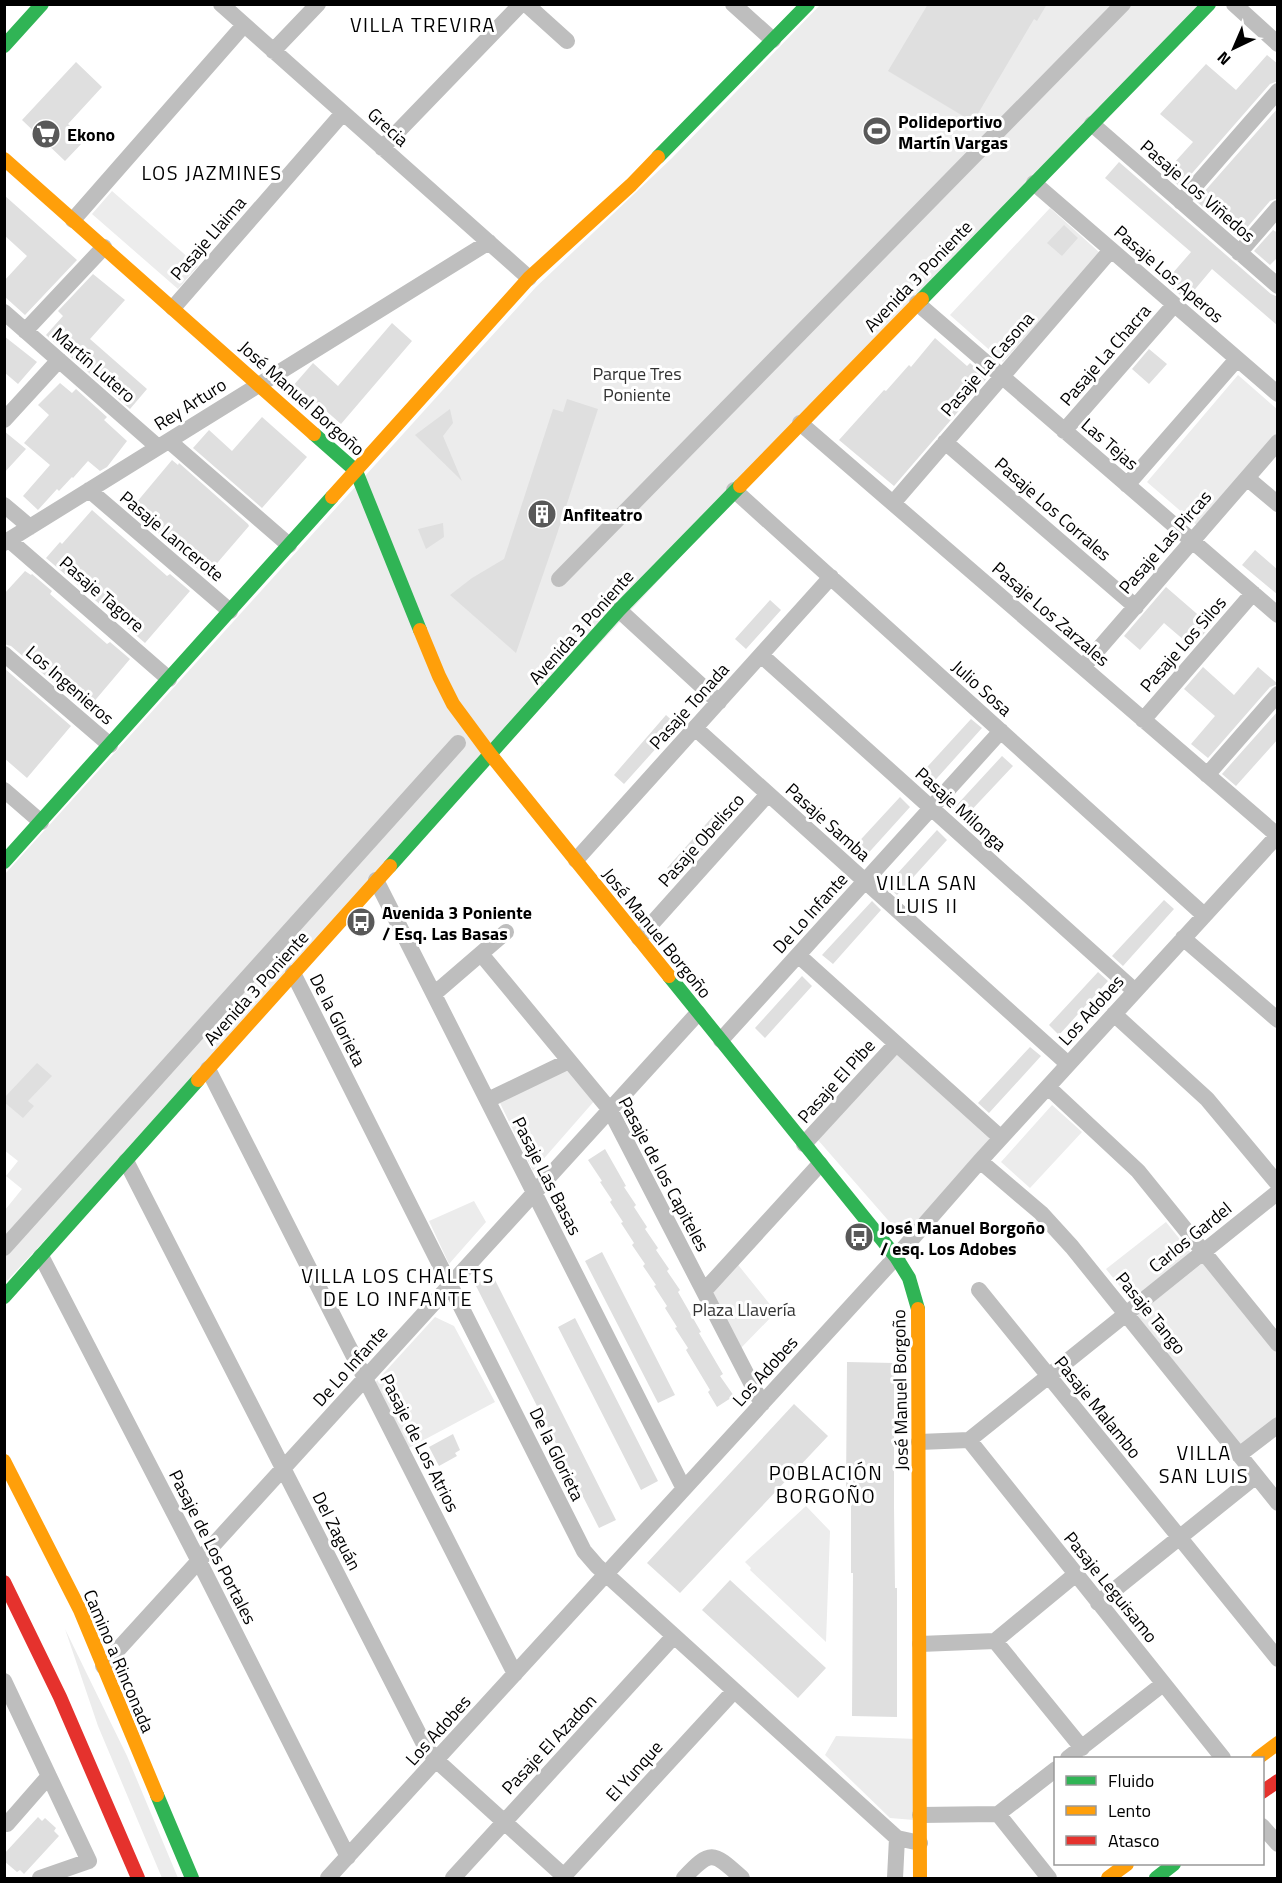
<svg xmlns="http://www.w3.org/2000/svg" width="1282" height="1883" viewBox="0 0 1282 1883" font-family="'Titillium Web',sans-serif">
<rect width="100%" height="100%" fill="#fff"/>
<path fill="#ececec" d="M820 5H1203L1030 181 5 1283V1210L22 1189 6 1176 18 1161 4 1150 5 874 536 287 672 158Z
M112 191 198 266 178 289 92 214Z
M1050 208 1100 253 1003 362 950 315Z
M1238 375 1277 409V436L1199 527 1147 482Z
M894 1052 990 1139 909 1231 901 1235 818 1140Z
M566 1067 596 1099 533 1171 500 1103Z
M1052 1105 1082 1132 1030 1188 1001 1162Z
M474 1201 486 1222 449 1264 429 1221Z
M1166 1222 1191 1253 1131 1300 1106 1269Z
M735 1261 776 1312 739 1350 708 1290Z
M1205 1261 1277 1352V1417L1241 1446 1137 1315Z
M435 1317 454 1326 495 1402 407 1449 373 1385Z
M806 1506 830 1531 826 1642 750 1570 751 1568 745 1562Z
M65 1629 127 1756 178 1878H162L98 1726Z
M836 1736 917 1739 914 1820 890 1818 825 1755Z"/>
<path fill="#dfdfdf" d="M928 4H1047L1037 21 1034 19 973 122 888 71Z
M1267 55 1278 64V81L1270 84 1180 187 1165 173 1193 142 1160 114 1206 64 1236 90Z
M76 62 102 87 68 124 85 140 65 161 22 120Z
M1278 108V198L1270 201 1238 238 1196 201Z
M1119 162 1271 294 1278 297V326L1212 269 1186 300 1165 282 1191 252 1105 178Z
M4 195 77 260 25 315 4 296V281L27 256 4 235Z
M1064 225 1078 238 1062 256 1047 243Z
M1273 230 1278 233V257L1270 265 1254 251Z
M93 274 125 300 90 339 147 389 130 409 46 335 63 316 58 311Z
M392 323 412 341 341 424 316 402 314 405 292 387 313 363 338 386Z
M4 336 37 362 18 384 4 372Z
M935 338 967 366 970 363 987 378 894 486 839 440 884 390 886 391 909 365 911 367Z
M1149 349 1167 364 1149 384 1132 369Z
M60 383 72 393 76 389 107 417 104 420 127 441 107 467 100 471 88 461 73 478 72 477 59 491 57 489 38 510 23 496 50 465 24 443 49 415 38 405Z
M567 399 598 409 557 534 516 653 450 595 472 578 504 559 553 409 563 412Z
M450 409 453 423 443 436 462 481 415 435Z
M262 417 307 457 262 508 193 448 209 430 232 451Z
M4 431 26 449 4 473Z
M172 460 178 465 179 463 248 524 249 526 206 576 131 509Z
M92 510 167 576 170 574 190 591 145 643 46 558 60 542 62 544Z
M443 523 444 537 426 549 418 529Z
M1255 550 1278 570V595L1242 565Z
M25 571 31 575 32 574 52 591 50 594 107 644 110 642 130 659 86 711 11 646 4 644V594Z
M1166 587 1211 626 1192 647 1164 623 1140 650 1124 636Z
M770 600 781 610 746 649 735 639Z
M1203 667 1234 695 1258 667 1278 684 1270 687 1208 758 1191 744 1215 716 1184 689Z
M4 668 71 726 27 778 4 758Z
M1278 711V739L1236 786 1222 774Z
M666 715 677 725 624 784 614 775Z
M971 719 982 728 929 787 918 777Z
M1002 756 1013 766 965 817 954 808Z
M900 797 910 807 863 859 852 849Z
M714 815 725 825 678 877 667 868Z
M937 830 947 840 897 895 886 886Z
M1164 900 1174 909 1123 966 1112 956Z
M872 901 881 910 833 964 822 955Z
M1098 972 1108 981 1059 1035 1049 1025Z
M802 976 812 986 765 1038 755 1028Z
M1030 1047 1041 1056 989 1113 978 1103Z
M37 1063 52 1076 28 1101 34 1106 23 1118 4 1102V1098Z
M605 1149 626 1186 624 1187 636 1205 634 1207 647 1227 645 1229 658 1248 656 1250 669 1269 667 1271 680 1290 678 1292 701 1332 699 1333 723 1374 720 1376 734 1396 717 1407 708 1392 710 1390 686 1350 688 1348 675 1328 677 1327 665 1308 667 1306 654 1286 656 1285 643 1266 645 1264 632 1245 634 1243 621 1223 623 1222 610 1202 612 1200 600 1182 602 1181 588 1160Z
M602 1252 675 1395 658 1403 585 1261Z
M493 1276 616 1520 599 1528 475 1284Z
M575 1318 658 1481 641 1490 558 1327Z
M847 1362 894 1363V1507L895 1588H897V1717L852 1716 853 1573H851V1492H846Z
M794 1404 828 1436 680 1593 647 1563Z
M453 1434 460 1450 455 1453 457 1456 439 1466 429 1447Z
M730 1580 826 1668 798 1698 702 1610Z
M38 1817 42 1821 45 1818 56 1828 54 1831 59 1836 24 1874 20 1870 17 1872 4 1861V1854Z"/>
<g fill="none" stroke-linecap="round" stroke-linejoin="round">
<path stroke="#bebebe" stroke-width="16" d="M221 4 529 278
M526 4 567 41
M733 4 773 40
M1234 4 1278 44
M273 51 318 4
M1092 124 1278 286
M382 148 521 4
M1034 183 1278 394
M1181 202 1278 91
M73 220 244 25
M1239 253 1278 208
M917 303 1278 615
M173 308 343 113
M4 312 158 447
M25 331 104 247
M4 420 59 360
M800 423 1277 835
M1064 431 1174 305
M169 441 289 545
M945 442 1136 607
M1247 478 1278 504
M1127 485 1237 359
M89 490 230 611
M734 490 1204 915
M893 503 1111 250
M4 505 30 527
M9 540 169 679
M4 543 489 242
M559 579 1123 4
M619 610 719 702
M4 654 110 745
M761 655 1135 991
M1083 667 1278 442
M1143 720 1253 593
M695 728 1068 1064
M1207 775 1278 694
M4 790 41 822
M576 860 831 577
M376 880 684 1489
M639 938 768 794
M1183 938 1278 1020
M481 954 610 1110 762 1404
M798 955 1001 1138
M293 973 584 1551 597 1566 897 1838 920 1843
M434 994 506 932
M1114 1014 1207 1099 1278 1184
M721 1040 1001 731
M208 1069 515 1674
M1048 1087 1138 1171 1278 1344
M488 1100 569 1061
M804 1144 896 1044
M126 1161 425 1746 436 1760 566 1878
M980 1161 1041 1213 1072 1247 1278 1503
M4 1248 458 743
M41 1256 205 1573 348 1857
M979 1290 1278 1659
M704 1291 820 1164
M969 1440 1223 1758
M919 1442 969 1440 1278 1192
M1239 1455 1278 1425
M1098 1603 1256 1476
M995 1641 1082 1748
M920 1644 995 1641 1076 1574
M103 1666 698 1013
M4 1681 89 1861 40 1878
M1068 1758 1163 1684
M998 1814 1049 1878
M920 1815 998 1814 1056 1769
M7 1824 49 1776
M1262 1826 1278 1844
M328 1878 896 1257 980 1161 1278 835
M453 1878 674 1636
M562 1878 734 1691
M684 1878C711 1849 713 1852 742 1878
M895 1878 897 1838"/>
<path stroke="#30b455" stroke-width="14" d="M4 46 42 4
M658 157 808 4
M922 299 1209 4
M314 434 356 471 420 630
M4 862 332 497
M390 866 619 610 740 486
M669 976 896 1257 909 1278 918 1309
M4 1297 198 1080
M157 1795 192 1878
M1156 1878 1174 1864"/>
<path stroke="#ff9f0a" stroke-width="14" d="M4 159 314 434
M740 486 922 299
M332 497 529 278 631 185 658 157
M420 630 439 676 453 704 490 754 669 976
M198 1080 390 866
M918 1309 920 1878
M4 1461 80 1610 157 1795
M1258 1758 1278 1743
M1108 1878 1127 1864"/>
<path stroke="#e5322d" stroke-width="14" d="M4 1582 60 1697 138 1878
M1262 1792 1278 1781"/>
</g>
<defs>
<g id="stadium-disc" transform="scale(1.5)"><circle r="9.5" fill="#595959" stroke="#fff"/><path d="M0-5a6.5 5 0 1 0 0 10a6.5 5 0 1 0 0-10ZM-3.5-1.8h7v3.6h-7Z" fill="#fff"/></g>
<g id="supermarket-disc" transform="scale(1.5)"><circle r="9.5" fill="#595959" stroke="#fff"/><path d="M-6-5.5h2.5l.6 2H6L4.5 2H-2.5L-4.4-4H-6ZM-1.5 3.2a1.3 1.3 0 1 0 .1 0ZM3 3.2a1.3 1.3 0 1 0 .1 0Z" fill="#fff"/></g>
<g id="building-disc" transform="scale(1.5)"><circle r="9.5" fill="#595959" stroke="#fff"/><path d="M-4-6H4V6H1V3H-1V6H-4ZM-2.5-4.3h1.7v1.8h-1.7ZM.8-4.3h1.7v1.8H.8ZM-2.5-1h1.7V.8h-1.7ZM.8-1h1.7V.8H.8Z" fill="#fff"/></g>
<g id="bus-disc" transform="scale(1.5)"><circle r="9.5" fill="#595959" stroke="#fff"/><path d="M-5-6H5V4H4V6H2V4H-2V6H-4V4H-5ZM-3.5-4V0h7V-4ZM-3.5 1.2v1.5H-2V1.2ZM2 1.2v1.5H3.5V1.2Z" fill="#fff"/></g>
</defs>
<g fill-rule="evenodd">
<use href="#stadium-disc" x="877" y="131"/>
<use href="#supermarket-disc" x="46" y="134"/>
<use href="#building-disc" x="542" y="514"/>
<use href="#bus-disc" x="361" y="922"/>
<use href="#bus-disc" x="859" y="1237"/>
</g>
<g text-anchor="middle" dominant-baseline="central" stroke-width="6" stroke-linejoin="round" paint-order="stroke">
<g font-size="18" font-weight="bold" fill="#000" stroke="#fff" text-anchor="start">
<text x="898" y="121">Polideportivo<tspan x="898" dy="21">Martín Vargas</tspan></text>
<text x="67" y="134">Ekono</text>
<text x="563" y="514">Anfiteatro</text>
<text x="382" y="912">Avenida 3 Poniente<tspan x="382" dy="21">/ Esq. Las Basas</tspan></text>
<text x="880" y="1227">José Manuel Borgoño<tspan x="880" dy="21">/ esq. Los Adobes</tspan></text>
</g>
<g font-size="18" fill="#000" stroke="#fff">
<text transform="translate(388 127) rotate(42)">Grecia</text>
<text transform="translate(1198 191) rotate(41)">Pasaje Los Viñedos</text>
<text transform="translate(208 238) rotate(-49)">Pasaje Llaima</text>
<text transform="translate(1169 274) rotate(41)">Pasaje Los Aperos</text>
<text transform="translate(918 276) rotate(-46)">Avenida 3 Poniente</text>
<text transform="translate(1105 355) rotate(-49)">Pasaje La Chacra</text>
<text transform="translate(987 364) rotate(-49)">Pasaje La Casona</text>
<text transform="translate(94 365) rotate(41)">Martín Lutero</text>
<text transform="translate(302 398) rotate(42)">José Manuel Borgoño</text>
<text transform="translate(190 404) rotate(-32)">Rey Arturo</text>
<text transform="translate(1110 444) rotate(41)">Las Tejas</text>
<text transform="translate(1053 509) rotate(41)">Pasaje Los Corrales</text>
<text transform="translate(172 536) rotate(40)">Pasaje Lancerote</text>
<text transform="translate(1165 542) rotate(-49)">Pasaje Las Pircas</text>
<text transform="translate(102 594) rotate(41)">Pasaje Tagore</text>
<text transform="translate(1051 614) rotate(41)">Pasaje Los Zarzales</text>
<text transform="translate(581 627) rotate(-48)">Avenida 3 Poniente</text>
<text transform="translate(1183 644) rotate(-49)">Pasaje Los Silos</text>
<text transform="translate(70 685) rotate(41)">Los Ingenieros</text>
<text transform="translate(982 688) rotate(42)">Julio Sosa</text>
<text transform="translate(689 706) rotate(-48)">Pasaje Tonada</text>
<text transform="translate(961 809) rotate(42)">Pasaje Milonga</text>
<text transform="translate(828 822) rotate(42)">Pasaje Samba</text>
<text transform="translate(701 840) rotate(-48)">Pasaje Obelisco</text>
<text transform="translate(810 913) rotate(-48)">De Lo Infante</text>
<text transform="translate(657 933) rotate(51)">José Manuel Borgoño</text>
<text transform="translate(256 988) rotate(-48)">Avenida 3 Poniente</text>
<text transform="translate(1091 1010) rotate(-48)">Los Adobes</text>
<text transform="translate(338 1020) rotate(63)">De la Glorieta</text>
<text transform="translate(836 1081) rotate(-48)">Pasaje El Pibe</text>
<text transform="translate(664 1174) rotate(62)">Pasaje de los Capiteles</text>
<text transform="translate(547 1176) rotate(63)">Pasaje Las Basas</text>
<text transform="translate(1190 1237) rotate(-39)">Carlos Gardel</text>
<text transform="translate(1151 1313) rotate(51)">Pasaje Tango</text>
<text transform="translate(350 1366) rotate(-48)">De Lo Infante</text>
<text transform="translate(765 1371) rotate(-48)">Los Adobes</text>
<text transform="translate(900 1390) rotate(-91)">José Manuel Borgoño</text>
<text transform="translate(1098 1407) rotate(51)">Pasaje Malambo</text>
<text transform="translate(420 1443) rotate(63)">Pasaje de Los Atrios</text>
<text transform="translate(557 1454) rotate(64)">De la Glorieta</text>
<text transform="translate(337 1531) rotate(63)">Del Zaguán</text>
<text transform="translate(213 1547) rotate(63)">Pasaje de Los Portales</text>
<text transform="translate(1111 1587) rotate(51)">Pasaje Leguisamo</text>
<text transform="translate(119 1661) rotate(67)">Camino a Rinconada</text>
<text transform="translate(438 1730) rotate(-48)">Los Adobes</text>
<text transform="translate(549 1744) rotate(-47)">Pasaje El Azadon</text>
<text transform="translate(634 1771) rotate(-48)">El Yunque</text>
</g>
<g font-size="18" fill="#333" stroke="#fff">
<text x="637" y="373">Parque Tres<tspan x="637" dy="21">Poniente</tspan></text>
<text x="744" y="1309">Plaza Llavería</text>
</g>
<g font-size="20" letter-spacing="1.5" fill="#000" stroke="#fff">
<text x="423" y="24">VILLA TREVIRA</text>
<text x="212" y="172">LOS JAZMINES</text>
<text x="927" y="882">VILLA SAN<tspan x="927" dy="23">LUIS II</tspan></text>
<text x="398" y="1275">VILLA LOS CHALETS<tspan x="398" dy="23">DE LO INFANTE</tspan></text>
<text x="1204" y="1452">VILLA<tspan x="1204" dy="23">SAN LUIS</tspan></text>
<text x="826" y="1472">POBLACIÓN<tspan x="826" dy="23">BORGOÑO</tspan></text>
</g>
</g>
<rect width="1282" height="1883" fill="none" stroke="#000000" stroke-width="12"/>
<rect x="1054" y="1757" width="210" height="108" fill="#ffffff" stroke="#999999" stroke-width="1.5"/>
<rect x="1066" y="1776" width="30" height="9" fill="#30b455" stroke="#999999" stroke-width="1.5"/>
<text x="1108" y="1787" font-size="18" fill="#000000">Fluido</text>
<rect x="1066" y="1806" width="30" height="9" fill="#ff9f0a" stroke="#999999" stroke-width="1.5"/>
<text x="1108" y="1817" font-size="18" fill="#000000">Lento</text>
<rect x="1066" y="1836" width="30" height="9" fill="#e5322d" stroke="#999999" stroke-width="1.5"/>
<text x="1108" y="1847" font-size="18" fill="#000000">Atasco</text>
<g transform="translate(1234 48) rotate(224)" stroke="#ffffff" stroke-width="4.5" paint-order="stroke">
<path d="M0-4.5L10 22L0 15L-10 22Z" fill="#000000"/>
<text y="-9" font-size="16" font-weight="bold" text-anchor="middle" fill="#000000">N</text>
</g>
</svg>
